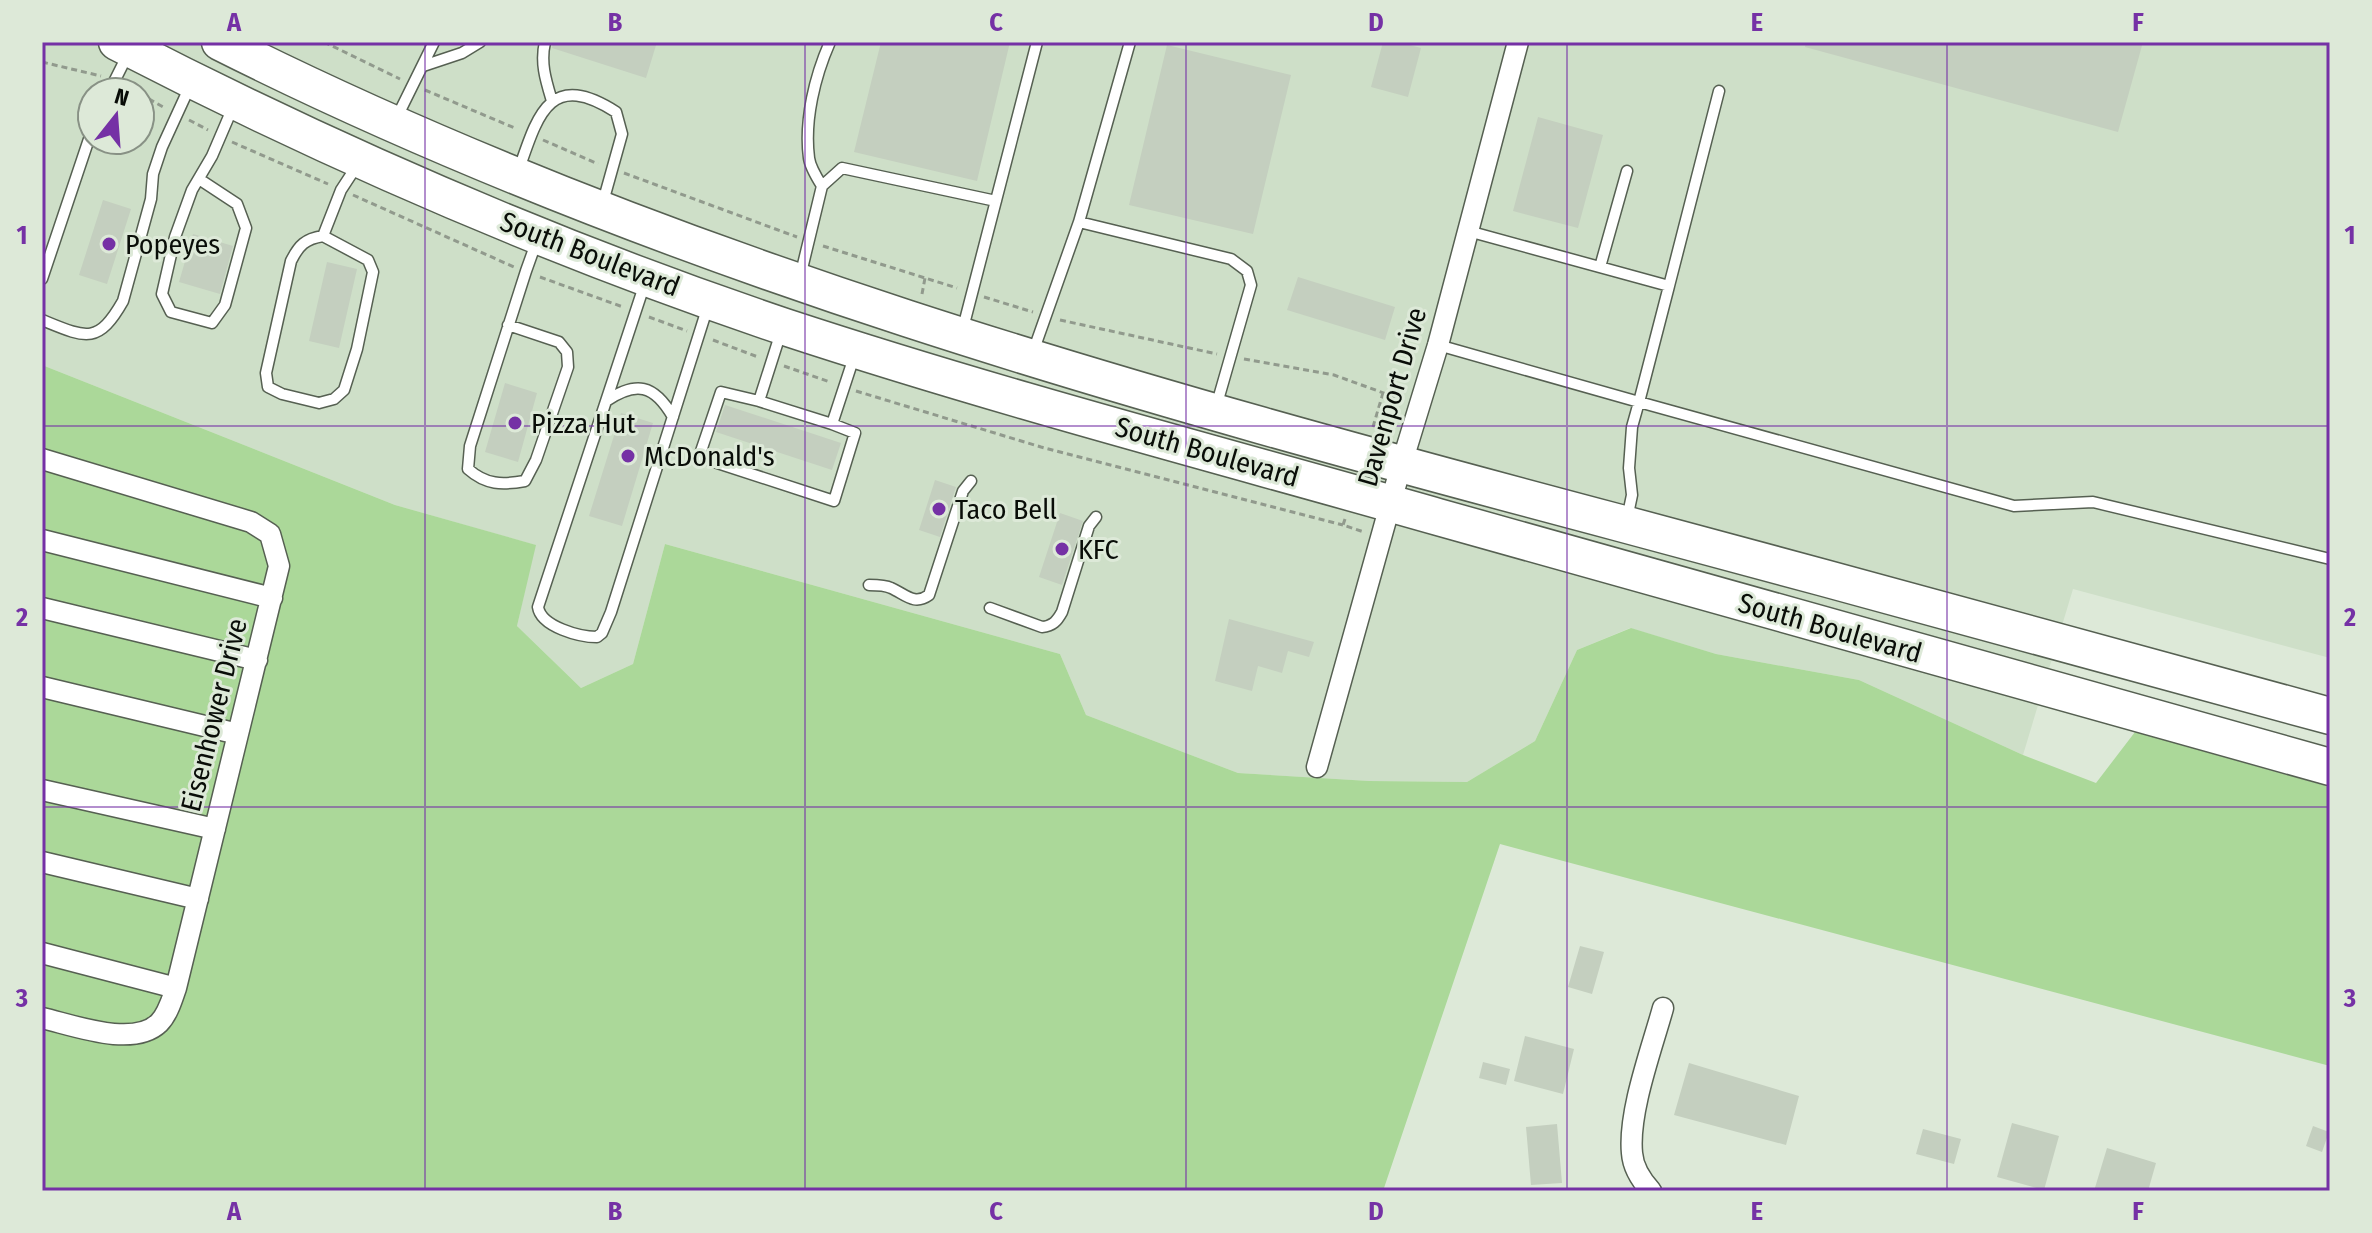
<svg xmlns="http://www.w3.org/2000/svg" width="2372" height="1233" viewBox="0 0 2372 1233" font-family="'Fira Sans Condensed',sans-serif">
<rect width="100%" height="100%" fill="#dde9d8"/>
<path fill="#cedfc8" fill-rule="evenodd" d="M42 42H2330V658L2073 589 2023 755 1859 680 1716 654 1630 628 1577 650 1535 741 1467 782 1369 781 1238 773 1086 715 1060 654 665 544 633 664 581 688 517 626 535 545 395 505 42 365ZM92 92H140V140H92Z"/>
<path fill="#abd899" d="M42 365 395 505 536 545 517 626 581 688 633 664 665 544 1060 654 1086 715 1238 773 1369 781 1467 782 1535 741 1577 650 1631 628 1716 654 1859 680 2023 755 2096 783 2135 732 2330 787V1066L1500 844 1383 1191H42Z"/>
<path fill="#c4cfbf" d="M553 42H657L646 78 552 48Z
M881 42H1010L977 181 854 152Z
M1383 42H1398L1421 48 1408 97 1371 87Z
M1806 42H2143L2118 132 1805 47Z
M1167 45 1291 75 1253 234 1129 205Z
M1538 117 1603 135 1578 228 1513 211Z
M103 200 131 209 107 284 79 275Z
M193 234 233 246 220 294 179 282Z
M327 262 357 269 339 348 309 341Z
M1298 277 1395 307 1385 340 1287 310Z
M505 383 537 393 518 462 485 452Z
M725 405 841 443 832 470 716 432Z
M621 413 653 423 622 526 589 516Z
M935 480 956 487 940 537 919 530Z
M1060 513 1083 521 1062 585 1039 577Z
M1229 619 1314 642 1309 657 1288 651 1282 673 1258 666 1252 691 1215 681Z
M1580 946 1604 952 1592 994 1568 987Z
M1525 1036 1574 1049 1563 1094 1514 1081Z
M1483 1062 1510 1069 1506 1085 1479 1078Z
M1689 1063 1799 1096 1786 1145 1674 1115Z
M2012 1123 2059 1136 2044 1190 1997 1177Z
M1557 1124 1562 1183 1531 1185 1526 1127Z
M2313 1126 2329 1132 2322 1152 2306 1146Z
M1923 1129 1961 1139 1954 1164 1916 1154Z
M2107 1148 2156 1163 2148 1191H2094Z"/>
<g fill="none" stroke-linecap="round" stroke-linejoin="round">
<g stroke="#566052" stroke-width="13">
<path id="lane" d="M545 42C540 63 546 81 552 101
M423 66 462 53 480 42
M109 92 128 54
M396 119 434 42
M519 169C538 114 550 70 616 112L622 134 603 202
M199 179 237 204 246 228 225 305 212 323 171 312 162 294 175 237 192 190 212 156 233 107
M822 186C817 178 810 167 809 158 804 120 815 76 830 42
M1079 222 1130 42
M323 236 368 260 373 272 357 349 344 390 334 399 319 403 282 394 268 387 266 373 291 261C299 245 305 239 323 236L341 190 358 164
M1600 267 1627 171
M800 277 822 186 842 168 996 201
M42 279 92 130
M645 283 538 607C541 627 580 637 597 637L602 633 611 612 708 306
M1669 286 1719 91
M42 320C86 338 98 345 123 301L151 199 153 174 162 147 190 86
M508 325 559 342 567 352 568 367 536 460 525 481C502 485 486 485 468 469L470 446 526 271 536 243
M963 328 1037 42
M781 332 759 401 832 424 854 357
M1438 345 1639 402 1669 286 1468 231
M1033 352 1079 222 1231 259 1247 271 1251 285 1216 407
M606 401C636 381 654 384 673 417
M759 401 721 392 699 457 834 501 855 433 832 424
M1627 519 1632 495 1629 468 1632 427 1639 402 2014 506 2093 502 2330 559
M869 585C875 585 885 585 891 588 905 594 914 606 929 595L963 491 971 481
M990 608 1042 627C1053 626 1057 621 1062 612L1089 526 1096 517"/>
</g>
<g stroke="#566052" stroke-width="23">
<path id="street" d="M42 459 251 522 270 534 279 566 176 988C172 999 168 1014 159 1023 133 1048 73 1025 42 1018
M42 540 272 598
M42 608 257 660
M42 687 238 734
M1317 767 1401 466 1438 345 1518 42
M42 790 215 829
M42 862 198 899
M42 953 176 988
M1651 1191C1641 1180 1633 1168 1632 1153 1628 1112 1652 1048 1663 1008"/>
</g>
<g stroke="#566052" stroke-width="39">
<path id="highway" d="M117 42C332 153 556 250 785 327 1001 398 1220 455 1438 517 1735 601 2032 685 2330 767
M220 42C664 265 1142 396 1620 523 1857 586 2093 652 2330 716"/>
</g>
<path stroke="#919a8d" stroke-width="3" stroke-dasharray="6 4" stroke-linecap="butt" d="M324 42 400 79
M42 62 101 76
M126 87 135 92
M425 90 517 129
M140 94 165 108
M189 120 208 130
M543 140 598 164
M232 142 328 184
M624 173 797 237
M353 195 514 267
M823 246 957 288
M540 277 623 307
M922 294 925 278
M984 297 1033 312
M649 317 687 331
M1060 320 1217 354
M713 340 758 357
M1244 359 1334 375 1403 400
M784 366 830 382
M856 391 1041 447 1343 525
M1373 427 1383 393
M1345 519 1343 525 1364 532"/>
<use href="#lane" stroke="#fff" stroke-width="10"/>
<use href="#street" stroke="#fff" stroke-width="20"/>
<use href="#highway" stroke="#fff" stroke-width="36"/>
</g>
<path fill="none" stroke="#7531a5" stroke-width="2" stroke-opacity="0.55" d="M425 42V1191M805 42V1191M1186 42V1191M1567 42V1191M1947 42V1191M42 426H2330M42 807H2330"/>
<g fill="#7531a5" stroke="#dde9d8" stroke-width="3">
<circle cx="109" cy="244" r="8"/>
<circle cx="515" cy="423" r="8"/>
<circle cx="628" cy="456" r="8"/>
<circle cx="939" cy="509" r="8"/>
<circle cx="1062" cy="549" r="8"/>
</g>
<g text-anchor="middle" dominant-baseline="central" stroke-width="6" stroke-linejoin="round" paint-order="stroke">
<g font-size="28" fill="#090d08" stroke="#dde9d8" text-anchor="start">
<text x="125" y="244">Popeyes</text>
<text x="531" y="423">Pizza Hut</text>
<text x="644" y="456">McDonald's</text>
<text x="955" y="509">Taco Bell</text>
<text x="1078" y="549">KFC</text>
</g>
<g font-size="28" fill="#090d08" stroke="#dde9d8">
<text transform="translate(590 254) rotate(21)">South Boulevard</text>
<text transform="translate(1392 397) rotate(-74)">Davenport Drive</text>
<text transform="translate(1207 452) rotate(16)">South Boulevard</text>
<text transform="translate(1830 628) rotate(16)">South Boulevard</text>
<text transform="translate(214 715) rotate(-76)">Eisenhower Drive</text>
</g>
</g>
<rect width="2372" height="1233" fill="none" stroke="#dde9d8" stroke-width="88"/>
<g transform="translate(116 116) rotate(17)"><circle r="38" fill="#dde9d8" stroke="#889185" stroke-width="2"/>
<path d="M0-6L14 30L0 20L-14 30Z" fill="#7531a5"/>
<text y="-12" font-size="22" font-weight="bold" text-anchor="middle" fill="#090d08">N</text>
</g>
<rect x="44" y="44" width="2284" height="1145" fill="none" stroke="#7531a5" stroke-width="3"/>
<g font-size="26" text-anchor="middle" font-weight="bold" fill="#7531a5">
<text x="234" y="31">A</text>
<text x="615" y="31">B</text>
<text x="996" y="31">C</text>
<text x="1376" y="31">D</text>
<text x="1757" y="31">E</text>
<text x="2138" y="31">F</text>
<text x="22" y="244">1</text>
<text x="2350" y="244">1</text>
<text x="22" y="626">2</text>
<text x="2350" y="626">2</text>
<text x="22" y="1007">3</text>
<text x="2350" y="1007">3</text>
<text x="234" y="1220">A</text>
<text x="615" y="1220">B</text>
<text x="996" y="1220">C</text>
<text x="1376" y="1220">D</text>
<text x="1757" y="1220">E</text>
<text x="2138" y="1220">F</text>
</g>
</svg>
